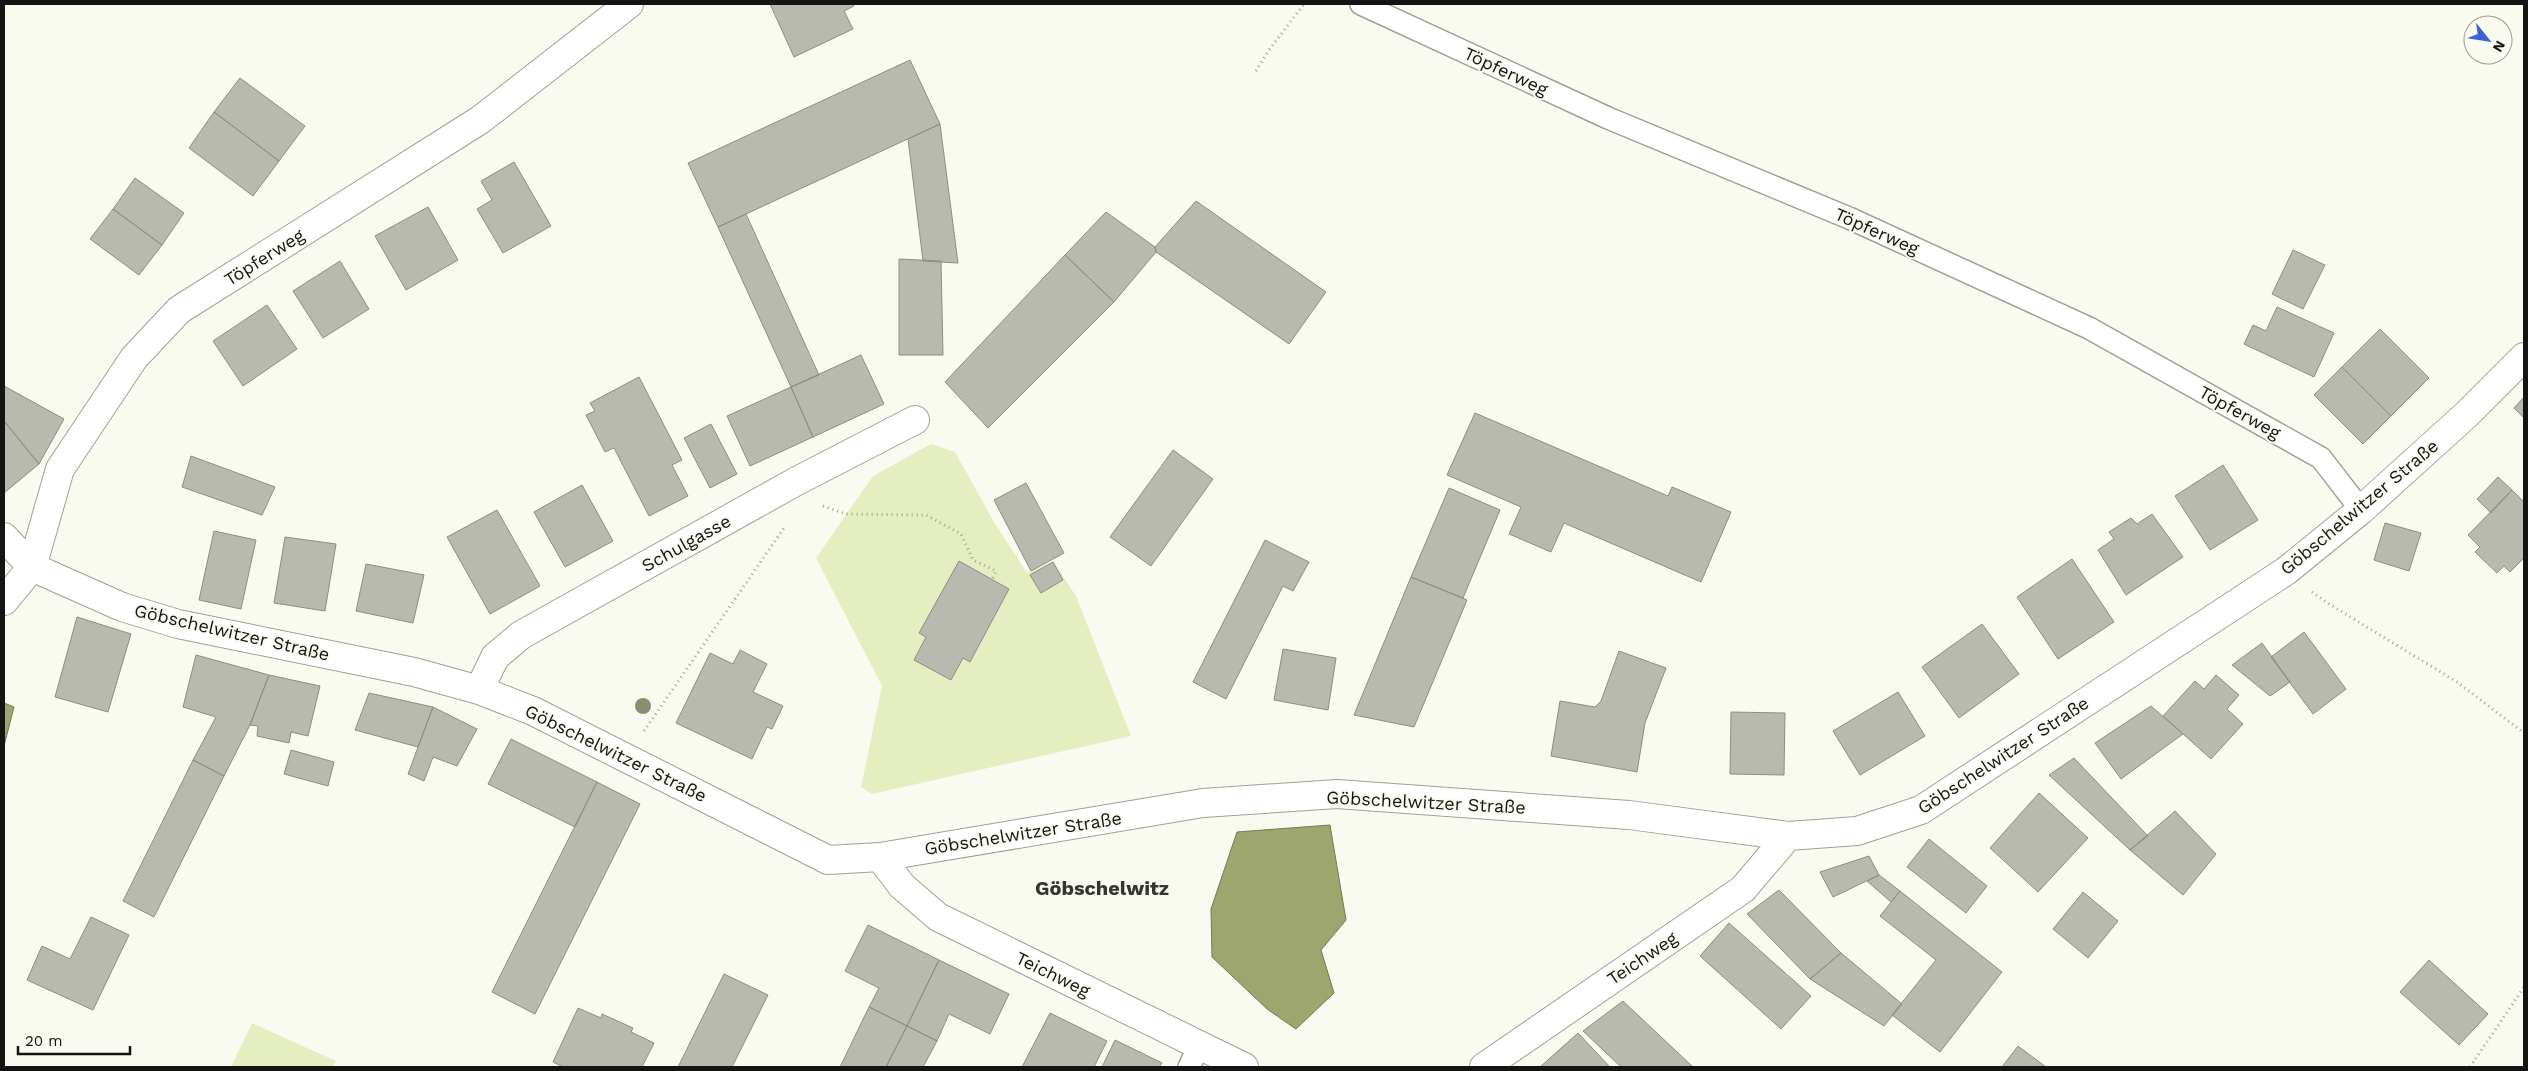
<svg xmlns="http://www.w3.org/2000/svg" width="2528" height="1071" viewBox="0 0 2528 1071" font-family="'Work Sans',sans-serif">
<rect width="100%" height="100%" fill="#f9fbf1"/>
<path fill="#e5eec1" d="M931 444 955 452 994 522 1027 573 1053 561 1076 596 1131 736 872 794 861 787 882 686 816 558 873 476Z
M252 1023 336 1061 333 1067H231Z"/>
<path fill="#9da66f" stroke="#747a53" d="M4 703 14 707 4 746Z
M1330 825 1346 920 1321 950 1334 993 1296 1029 1267 1009 1212 957 1211 909 1237 832Z"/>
<path fill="#b8bab0" stroke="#8c8e85" d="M770 4H853L854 6 844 11 853 29 794 57Z
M910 60 940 124 718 227 688 163Z
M240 78 305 126 279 161 214 112Z
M214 112 279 161 253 196 189 148Z
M940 124 958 263 923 261 908 139Z
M514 162 551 226 503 253 477 209 492 200 481 181Z
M135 178 184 213 162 245 113 209Z
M1196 201 1326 292 1289 344 1156 252 1155 247Z
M428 207 458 260 406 290 375 236Z
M113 209 162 245 139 275 90 239Z
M1106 212 1155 247 1156 252 1114 302 1065 255Z
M746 214 819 375 791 387 718 227Z
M2293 250 2325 265 2303 309 2272 294Z
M1065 255 1114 302 988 428 945 382Z
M899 259 941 261 943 355H899Z
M340 261 369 309 323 338 293 291Z
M267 305 297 349 243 386 213 341Z
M2277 307 2334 333 2314 377 2244 344 2253 325 2266 331Z
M2380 329 2429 378 2391 416 2342 367Z
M861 355 884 404 813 437 791 387Z
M2342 367 2391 416 2363 444 2314 395Z
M639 377 682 460 672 465 688 496 649 516 614 448 605 452 586 415 595 411 590 403Z
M4 386 64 419 39 464 4 421Z
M791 387 813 437 750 466 727 416Z
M2524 397V418L2514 408Z
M1475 413 1668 496 1672 487 1731 512 1701 582 1564 523 1551 552 1509 534 1521 507 1447 475Z
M4 421 39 464 4 493Z
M711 424 737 474 710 488 684 438Z
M1173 450 1213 479 1151 566 1110 537Z
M191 456 275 487 262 515 182 487Z
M2223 465 2258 520 2210 550 2175 496Z
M2498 477 2512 490 2491 513 2477 499Z
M1026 483 1064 553 1031 571 994 500Z
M582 485 613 541 565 567 534 512Z
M1449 488 1500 510 1463 598 1411 577Z
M2512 490 2524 502V558L2510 572 2504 566 2497 573 2475 552 2480 547 2468 535Z
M497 510 540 586 490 614 447 537Z
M2152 514 2183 557 2126 595 2098 550 2114 539 2109 532 2131 518 2137 524Z
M2385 523 2421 533 2409 571 2374 560Z
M214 531 256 540 241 609 199 600Z
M285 537 336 544 325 611 274 603Z
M1265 540 1309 562 1293 591 1283 586 1226 699 1193 682Z
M2072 559 2114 622 2058 659 2017 597Z
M959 561 1009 589 970 662 963 658 951 680 914 660 926 637 919 633Z
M1053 562 1063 580 1041 593 1030 575Z
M366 564 424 575 413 623 356 611Z
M1411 577 1467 600 1414 727 1354 715Z
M77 617 131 634 108 712 55 697Z
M1982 624 2019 674 1959 718 1922 667Z
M2304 632 2346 689 2313 714 2271 657Z
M2262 643 2290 682 2270 696 2232 665Z
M1283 649 1336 658 1328 710 1274 700Z
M740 650 767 664 753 692 783 706 772 729 767 727 752 759 676 723 710 653 733 664Z
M1619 651 1666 668 1645 723 1637 772 1551 756 1560 701 1595 707 1601 701Z
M196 655 269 675 250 725 224 776 193 760 216 717 183 707Z
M269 675 320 686 308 736 291 732 289 743 257 736 258 726 250 725Z
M2216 675 2239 695 2227 709 2243 724 2211 759 2163 716 2195 681 2204 689Z
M1898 692 1925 736 1860 775 1833 731Z
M369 693 433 707 418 747 355 730Z
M2151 706 2183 734 2121 779 2095 743Z
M433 707 477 729 457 766 433 757 424 781 408 774Z
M1731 712 1785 713 1784 775 1730 774Z
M511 739 597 782 575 827 488 784Z
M291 750 334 762 328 786 284 774Z
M2074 758 2148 836 2130 850 2049 775Z
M193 760 224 776 154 917 123 901Z
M597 782 640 804 535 1014 492 992Z
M2039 793 2088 838 2038 892 1990 848Z
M2175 811 2216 854 2183 895 2130 850Z
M1929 839 1987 886 1966 913 1907 867Z
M1869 856 1879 875 1833 897 1820 872Z
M1879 875 1900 891 1891 902 1867 881Z
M1779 890 1841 953 1810 979 1747 914Z
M1900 891 2002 972 1940 1052 1892 1015 1936 960 1880 916Z
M2083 892 2118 921 2088 958 2053 929Z
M91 917 129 935 93 1010 27 980 42 946 70 959Z
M1729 923 1811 996 1781 1029 1700 956Z
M868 925 939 960 907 1026 869 1007 879 988 845 971Z
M1841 953 1902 1004 1884 1026 1810 979Z
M939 960 1009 994 990 1034 949 1014 937 1041 907 1026Z
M2429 960 2488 1014 2459 1045 2400 992Z
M724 974 768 995 732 1067H678Z
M1623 1001 1693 1067H1621L1583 1031Z
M869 1007 907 1026 886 1067H840Z
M578 1008 601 1018 602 1014 633 1028 631 1032 654 1043 642 1067H563L553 1062Z
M1050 1013 1107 1041 1094 1067H1022Z
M907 1026 937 1041 923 1067H886Z
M1578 1033 1610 1067H1540Z
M1115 1040 1162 1063 1159 1067H1102Z
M2018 1046 2046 1067H2002Z"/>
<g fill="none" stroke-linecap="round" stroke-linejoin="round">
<g stroke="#9fa197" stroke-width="24">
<path id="lane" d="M1361 4 1608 118 1849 218 2089 328 2321 458 2361 510
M1189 1067 1199 1046"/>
</g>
<g stroke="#9fa197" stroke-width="30">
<path id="street" d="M4 537 32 567 122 607 178 624 414 672 479 690 533 711 828 860 880 857 1203 803 1337 794 1629 815 1788 836 1857 831 1921 810 2286 571 2361 510 2466 415 2524 357
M4 601 32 567 60 469 134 358 179 310 480 120 629 4
M479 690 495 657 521 635 795 482 915 420
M880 857 902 886 938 917 1244 1067
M1484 1067 1743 889 1788 836"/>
</g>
<path stroke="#a0a29a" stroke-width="3" stroke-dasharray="1 4" stroke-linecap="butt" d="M1256 71 1269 50 1304 4
M823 506 846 514 926 515 961 534 973 560 996 571 992 580
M2312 592 2326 602 2457 682 2524 733
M644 731 784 528
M2470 1067 2524 987"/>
<use href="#lane" stroke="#fff" stroke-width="21"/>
<use href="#street" stroke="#fff" stroke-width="28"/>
</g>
<circle fill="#8a8e71" cx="643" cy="706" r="8"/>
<g text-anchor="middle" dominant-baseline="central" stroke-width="4" stroke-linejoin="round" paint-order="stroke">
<g font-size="18" fill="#141512" stroke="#f9fbf1">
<text transform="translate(1506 71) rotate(25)">Töpferweg</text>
<text transform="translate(1877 231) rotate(24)">Töpferweg</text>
<text transform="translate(264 257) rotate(-32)">Töpferweg</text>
<text transform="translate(2240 412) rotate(29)">Töpferweg</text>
<text transform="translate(2359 507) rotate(-40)">Göbschelwitzer Straße</text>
<text transform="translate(686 543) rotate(-29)">Schulgasse</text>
<text transform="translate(232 632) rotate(13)">Göbschelwitzer Straße</text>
<text transform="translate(616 753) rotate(26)">Göbschelwitzer Straße</text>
<text transform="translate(2003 755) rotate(-33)">Göbschelwitzer Straße</text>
<text transform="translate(1426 802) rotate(3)">Göbschelwitzer Straße</text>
<text transform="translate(1023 833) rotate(-9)">Göbschelwitzer Straße</text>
<text transform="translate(1642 958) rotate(-34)">Teichweg</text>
<text transform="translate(1053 974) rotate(26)">Teichweg</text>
</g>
<g font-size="20" font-weight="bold" fill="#35372e" stroke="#f9fbf1">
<text x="1102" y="888">Göbschelwitz</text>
</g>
</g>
<rect width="2528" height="1071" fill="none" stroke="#141512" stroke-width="10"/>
<g transform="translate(2488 40) rotate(120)"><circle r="24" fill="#f9fbf1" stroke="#9d9f98"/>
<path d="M0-4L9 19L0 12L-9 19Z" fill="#3c63d4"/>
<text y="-8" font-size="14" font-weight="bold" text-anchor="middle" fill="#141512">N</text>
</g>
<path d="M18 1046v8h112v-8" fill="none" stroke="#141512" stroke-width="2.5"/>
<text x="25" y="1046" font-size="15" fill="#141512" stroke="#f9fbf1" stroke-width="4" paint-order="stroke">20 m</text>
</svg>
